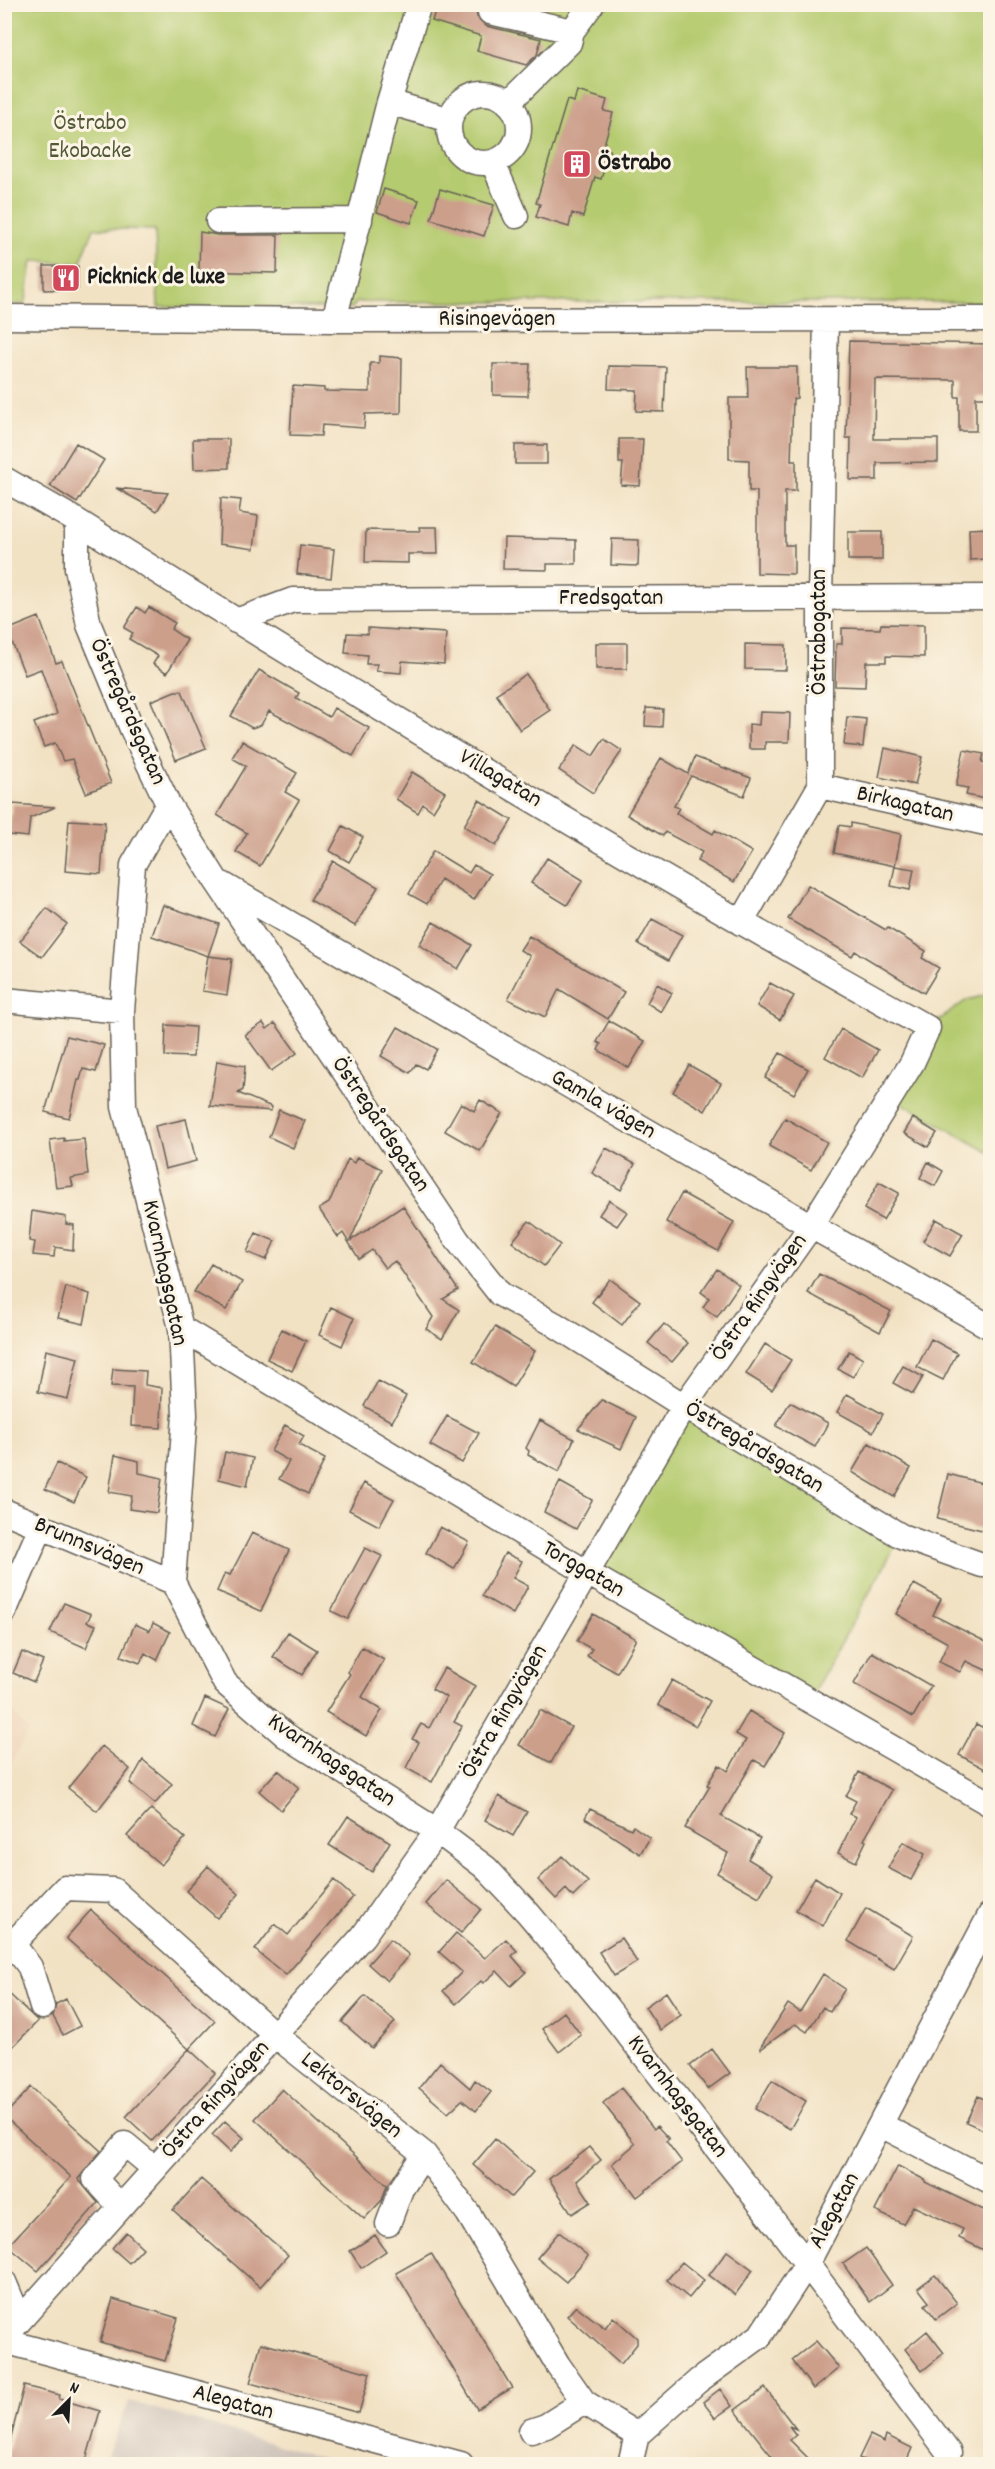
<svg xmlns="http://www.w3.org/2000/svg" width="995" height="2469" viewBox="0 0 995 2469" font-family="Dekko,sans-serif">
<rect width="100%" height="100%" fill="#fcf5e5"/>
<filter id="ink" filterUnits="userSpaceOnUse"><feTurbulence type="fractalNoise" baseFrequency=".0167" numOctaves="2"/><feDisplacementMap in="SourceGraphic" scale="12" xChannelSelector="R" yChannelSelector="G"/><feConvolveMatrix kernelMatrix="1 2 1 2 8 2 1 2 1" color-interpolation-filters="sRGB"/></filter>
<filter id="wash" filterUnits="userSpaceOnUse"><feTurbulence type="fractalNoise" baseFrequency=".008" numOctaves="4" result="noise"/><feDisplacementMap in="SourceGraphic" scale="24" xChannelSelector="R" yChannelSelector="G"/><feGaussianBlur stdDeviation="1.35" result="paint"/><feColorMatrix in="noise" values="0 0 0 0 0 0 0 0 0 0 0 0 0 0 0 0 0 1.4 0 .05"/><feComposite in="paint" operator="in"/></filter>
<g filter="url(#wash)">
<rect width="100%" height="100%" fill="#f2e2c4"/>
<path fill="#f0d6bc" d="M5 1705 29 1731 5 1774Z"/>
<path fill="#cec2b9" d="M129 2401 341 2464H104Z"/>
<path fill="#b5cb70" stroke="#687446" stroke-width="1.5" d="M4 5H990V302H357L352 308 158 307 155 230 94 228 80 263 32 261 26 301 24 304H5Z
M990 994V1153L891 1097 928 1028 967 1000Z
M684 1406 901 1536 809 1700 586 1572Z"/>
<g id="blocks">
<path fill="#cc9f8b" d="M437 4H463L476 9 477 17 486 26 541 39 537 55 526 65 477 51 481 36 432 21Z
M577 91 607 100 604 111 613 113 603 148 610 150 601 179 595 177 583 217 572 213 569 227 536 217 540 204 536 203 567 100 574 102Z
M384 189 419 200 411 223 377 212Z
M440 189 494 205 484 236 431 219Z
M200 232 218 235H278L277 273 199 271Z
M44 266H78V289L44 290Z
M849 341 990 344V397H976V431H959V397H955V380L875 379 874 439H938V462L877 463V480H850L851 438H846Z
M379 356 402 358 401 413 365 414 364 428 322 425 321 436 290 435 293 386 324 388V391L370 392V363H379Z
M493 364H530L528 396 493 395Z
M609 366 666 367 664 412 636 411 637 390 608 389Z
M747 367H797V398L793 399 791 461H796V491H785V545H794V574L757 573V491H749V460L729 459V398H748Z
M193 439H229V468L194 469Z
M619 439H643L640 486 621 485 623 463H619Z
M76 443 104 460 77 503 50 486Z
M515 445H547V464H515Z
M116 488 168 493 157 511Z
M221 498 241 500 239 513 258 516 254 549 219 544Z
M419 527H437L438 554H408V563L365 562 366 530 420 531Z
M990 528V559L970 560 969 529Z
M848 532H882V560H848Z
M504 538 576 540V564H547V570L503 569Z
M612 539 639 540 638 566 611 565Z
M300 545 334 549 331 578 297 574Z
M137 607 145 613 149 607 175 623 171 629 187 640 167 673 153 664 158 656 129 639 133 633 124 628Z
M39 617 56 663 62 661 111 783 86 793 72 759 63 761 55 743 44 747 34 723 57 714 41 669 25 675 7 630Z
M881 624 924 625V657L886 656V662H866L865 687 835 686 836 644H842V628L880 629Z
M368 628 446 633 444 664 402 661 401 673 376 671 377 664H366L367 655 345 653 347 633 368 634Z
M596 643H627V669H596Z
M745 644 786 645V670L745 669Z
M259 670 299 693 296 698 329 717 334 708 369 728 353 756 269 711 261 725 252 728 231 716Z
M526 674 550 710 520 730 496 694Z
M175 691H182L206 748 176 760 151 701Z
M646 708 663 709 662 727 645 726Z
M760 712 790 713 789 742H765V749H749V724L759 725Z
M847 717 866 719 863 747 844 745Z
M604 739 622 751 593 793 559 770 576 745 593 756Z
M242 741 297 773 285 792 299 800 260 866 236 852 247 833 217 815 246 766 232 758Z
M885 748 922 757 915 785 879 777Z
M964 750 984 754 982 762 990 764V800L966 795 968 788 956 786Z
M695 757 751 778 744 796 691 776 674 806 679 808 676 813 713 834 715 830 752 852 734 882 697 861 702 852 665 832 663 836 627 815 661 758 688 774Z
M412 772 445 792 433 811 423 804 418 813 396 799Z
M479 800 512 820 496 846 464 826Z
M12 804 55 807 30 818 28 837 9 835Z
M69 820 105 822 101 874 65 871Z
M851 823 901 834 895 866 834 853 839 825 851 827Z
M343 826 363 837 349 862 330 851Z
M433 851 469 873 474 865 490 874 474 900 441 879 427 904 409 894Z
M547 858 583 880 567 905 531 883Z
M333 861 378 887 355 926 310 900Z
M895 866 914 869 910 890 891 886Z
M808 885 886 930 888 928 926 951 922 958 939 968 924 993 855 951 852 956 788 919Z
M163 905 219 924 208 956 152 936Z
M47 908 67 924 42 957 20 941Z
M652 919 682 935 668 961 638 944Z
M433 922 472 945 458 969 419 945Z
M529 936 624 992 608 1019 559 989 545 1017 508 999 530 956 520 950Z
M208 956 232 959 227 995 202 991Z
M770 983 794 996 780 1020 757 1006Z
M657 984 672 993 661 1012 647 1003Z
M609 1021 645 1041 629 1068 598 1050 601 1044 597 1042Z
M263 1023 267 1029 275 1023 297 1053 271 1071 245 1035Z
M166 1025 195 1027 193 1057 165 1056Z
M398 1027 437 1049 426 1069 416 1064 410 1073 381 1056Z
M841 1029 878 1050 862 1078 825 1057Z
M67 1036 104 1045 96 1072 83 1069 80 1080H78L69 1118 45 1112Z
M780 1053 808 1069 794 1094 765 1078Z
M217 1061 245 1066 243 1090 238 1093 272 1107 271 1111 210 1106Z
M689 1065 721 1083 705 1111 673 1092Z
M480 1100 502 1113 480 1151 445 1131 461 1103 474 1111Z
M279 1110 305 1121 293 1148 269 1137Z
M785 1118 827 1142 811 1170 769 1146Z
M913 1118 937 1133 928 1147 904 1133Z
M186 1119 196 1161 165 1169 155 1126Z
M64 1138V1141L84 1139 88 1175 71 1178 73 1186 56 1188 50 1140Z
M606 1148 635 1164 621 1190 592 1173Z
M357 1157 382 1169 350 1241 403 1206 458 1290 443 1299 459 1310 442 1339 426 1329 433 1317 395 1261 385 1268 372 1250 359 1259 343 1233 338 1237 319 1209 329 1203 348 1159 354 1163Z
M928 1162 943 1171 935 1186 920 1178Z
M879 1182 899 1193 883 1220 864 1209Z
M682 1193 734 1222 718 1251 666 1222Z
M609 1200 627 1212 617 1226 599 1215Z
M32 1211 66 1217V1224L74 1225 73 1250 55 1247 54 1257 33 1255 35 1242 29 1241Z
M936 1219 963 1234 950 1256 923 1241Z
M529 1221 560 1245 544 1266 512 1242Z
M256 1233 275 1241 266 1260 247 1252Z
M211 1264 242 1282 226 1310 194 1292Z
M717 1269 739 1285 717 1317 703 1307 709 1298 701 1292Z
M819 1274 891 1311 880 1332 808 1293Z
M610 1279 640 1301 622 1325 592 1302Z
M66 1287 90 1294 84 1324 58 1318Z
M331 1307 354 1318 342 1346 319 1335Z
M664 1324 688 1343 672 1362 648 1343Z
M495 1327 535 1351 513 1387 473 1362Z
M282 1329 306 1341 292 1371 267 1359Z
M931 1339 957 1353 943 1380 917 1367Z
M765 1344 791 1360 772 1390 746 1374Z
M46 1350 78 1358 68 1399 38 1392Z
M849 1351 863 1359 853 1377 838 1369Z
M903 1366 923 1377 913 1394 893 1383Z
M113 1369 146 1371 145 1385 162 1388 161 1428 131 1426 133 1387 111 1386Z
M378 1381 406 1396 392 1422 364 1406Z
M847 1394 883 1414 873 1432 837 1412Z
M602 1400 636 1417 621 1449 578 1429Z
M790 1402 828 1423 815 1447 776 1426Z
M447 1416 479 1433 462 1463 430 1445Z
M540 1420 574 1439 559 1472 528 1455 529 1451 526 1448Z
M285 1425 304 1436 299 1445 325 1459 308 1494 279 1479 289 1461 271 1451Z
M869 1443 911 1468 894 1497 852 1472Z
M225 1452 253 1458 247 1486 219 1479Z
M115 1455 139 1461V1473L162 1478 157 1513 129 1509 132 1496 109 1492Z
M57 1463 86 1477 74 1502 45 1489Z
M948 1474 990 1485V1512L986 1531 937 1519Z
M560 1482 592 1500 576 1529 544 1512Z
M364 1483 394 1499 379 1526 349 1510Z
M440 1527 469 1542 454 1569 426 1553Z
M252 1533 289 1550 261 1611 217 1591 225 1573 230 1575Z
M365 1548 382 1556 348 1619 331 1611Z
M505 1553 522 1561 513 1578 528 1586 513 1614 482 1596Z
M914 1584 941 1599 933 1615 990 1644V1672L966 1661 960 1672 939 1662 948 1643 896 1614Z
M64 1603 91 1614 87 1622 96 1625 86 1648 50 1632Z
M593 1614 636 1639 617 1673 587 1656 592 1649 577 1641Z
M153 1623 170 1632 157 1660 145 1653 140 1663 121 1656 135 1624 150 1631Z
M288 1632 317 1650 302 1675 273 1657Z
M362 1647 384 1660 362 1697 382 1710 366 1736 326 1712 350 1674 348 1672Z
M22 1652 43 1661 34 1682 13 1673Z
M872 1652 931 1686 913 1717 854 1684Z
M444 1668 475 1686 454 1722 462 1726 432 1782 406 1768 419 1742 412 1739 421 1724 429 1728 446 1697 432 1689Z
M672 1680 710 1701 696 1726 658 1705Z
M205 1698 229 1709 215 1737 193 1726Z
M540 1710 571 1727 551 1763 519 1745Z
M749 1711 785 1733 765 1766 754 1760 721 1816 760 1838 748 1859 773 1874 759 1897 717 1873 728 1853 685 1828 710 1786 707 1785 719 1765 728 1771 746 1740 736 1734Z
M976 1724 990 1731V1759L985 1769 959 1755Z
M102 1746 130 1769 97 1811 68 1788Z
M143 1760 172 1784 155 1804 130 1783Z
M278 1770 299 1788 281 1810 259 1791Z
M859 1772 892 1790 864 1840 866 1841 856 1862 838 1853 856 1817 849 1814 856 1801 846 1796Z
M499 1796 527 1812 513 1836 485 1820Z
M151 1809 185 1838 161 1865 127 1836Z
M590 1809 631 1829 633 1826 650 1838 640 1854 585 1818Z
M348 1816 390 1842 372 1872 329 1845Z
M903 1842 925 1854 911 1880 888 1868Z
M562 1856 588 1882 573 1897 566 1889 556 1899 538 1880Z
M208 1866 239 1894 217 1918 186 1891Z
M815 1877 840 1893 823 1926 796 1910Z
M334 1880 353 1897 286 1975 255 1950 275 1924 288 1935Z
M446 1880 481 1909 461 1933 426 1904Z
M866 1908 913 1936 894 1969 848 1941Z
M91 1910 215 2021 189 2049 66 1938Z
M456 1933 485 1958 506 1939 517 1951 512 1956 526 1972 511 1986 497 1971 483 1983 481 1981 456 2004 443 1991 462 1972 439 1952Z
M621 1938 637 1962 614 1976 599 1952Z
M390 1939 409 1955 387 1981 368 1964Z
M823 1974 845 1989 830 2012 823 2007 807 2032 795 2024 761 2049 760 2048 788 2004 800 2012Z
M4 1989 38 2021 4 2056Z
M666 1992 681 2015 660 2030 645 2007Z
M365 1996 395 2022 372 2048 342 2022Z
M66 1999 80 2026 63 2035 53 2016 56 2004Z
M564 2012 581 2035 559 2052 542 2029Z
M189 2049 215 2073 152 2141 126 2117Z
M712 2049 730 2073 708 2089 690 2066Z
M440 2062 470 2088 475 2080 491 2092 476 2111 462 2100 448 2113 419 2088Z
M772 2080 806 2101 790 2129 755 2109Z
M31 2087 101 2151 78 2179 98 2203 38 2271 8 2246 71 2177 4 2116Z
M621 2088 654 2129 657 2126 669 2139 666 2141 682 2162 637 2197 612 2164 635 2144 603 2103Z
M282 2089 387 2185 382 2200 364 2219 255 2119Z
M978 2096 990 2102V2133L966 2122Z
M225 2121 244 2138 230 2152 212 2135Z
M495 2139 533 2172 511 2197 473 2165Z
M590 2147 601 2160 577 2181 591 2202 572 2214 549 2179Z
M898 2166 925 2180V2182L990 2213V2253L959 2238 963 2229 913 2206 903 2224 875 2211Z
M201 2179 288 2255 260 2287 173 2210Z
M126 2232 143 2248 129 2263 112 2248Z
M559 2232 588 2256 566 2282 537 2258Z
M375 2235 386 2251 361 2268 350 2251Z
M866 2248 892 2285 870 2302 843 2264Z
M727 2251 753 2270 735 2295 709 2275Z
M431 2253 512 2388 477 2409 396 2273Z
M682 2262 704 2280 689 2298 667 2280Z
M935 2275 957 2303 936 2319 925 2305 929 2302 918 2288Z
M113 2299 178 2318 165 2361 100 2342Z
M576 2306 605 2328 613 2317 637 2338V2344L621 2364 567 2316Z
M927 2331 944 2353 922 2371 905 2349Z
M816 2341 839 2368 813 2389 792 2360Z
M261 2343 370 2373 359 2413 250 2383Z
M24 2386 60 2395 59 2399 100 2411 85 2464H4Z
M765 2388 796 2429 789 2426 796 2435 790 2440 814 2464H778L735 2410Z
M720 2389 732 2406 715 2418 703 2402Z
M870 2435 884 2442 886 2435 912 2448 905 2464H874L859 2458Z"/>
</g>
</g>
<g filter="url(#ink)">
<use href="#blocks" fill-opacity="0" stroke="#676157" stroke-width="1.5"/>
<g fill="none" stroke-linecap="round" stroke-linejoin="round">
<g stroke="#676157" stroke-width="27">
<path id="minor" d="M490 12 572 31 569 43 508 103
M572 31 592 4
M449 128a35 35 0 1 1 70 0a35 35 0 1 1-70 0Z
M389 102 450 120
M493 163 516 216
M218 221 360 220
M4 317 334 320 990 319
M334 320 389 102 419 4
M4 479 77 521V568L89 625 132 729 168 804 217 882 458 1241 500 1294 554 1324 684 1406 901 1536 982 1565H990
M236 621 293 600 990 597
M820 786 990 824
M168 804 133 865 122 1011 124 1107 181 1328 185 1415 173 1582 225 1683 285 1735 437 1831 486 1868 528 1913 605 2005 807 2264 949 2453
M222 884 811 1226 990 1327
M741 923 820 786V598L826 320
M4 1000 122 1011
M181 1328 586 1572 990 1804
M4 1511 173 1582
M4 1612 41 1527
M13 1944 30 1967 42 2007
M4 1953 65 1888 113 1890 275 2035 424 2154 468 2213 558 2365 584 2402 637 2435
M881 2125 990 2181
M121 2207 95 2179 125 2144 155 2169
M388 2224 401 2189 424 2154
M4 2282 20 2320
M4 2338 363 1936 437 1831 684 1406 811 1226 912 1063 928 1028C640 867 356 697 77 521
M4 2341 461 2464
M531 2431 546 2426 584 2402
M630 2464 637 2435 698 2381 760 2336 807 2264 990 1915"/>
</g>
<use href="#minor" stroke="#fff" stroke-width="24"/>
</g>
</g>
<defs>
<g id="building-square" transform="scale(1.5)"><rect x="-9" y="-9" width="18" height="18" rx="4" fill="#d1495b" stroke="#fcf5e5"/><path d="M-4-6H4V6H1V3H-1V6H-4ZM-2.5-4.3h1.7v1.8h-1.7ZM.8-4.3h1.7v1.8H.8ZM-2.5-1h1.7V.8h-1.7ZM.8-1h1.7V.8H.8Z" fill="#fff"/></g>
<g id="restaurant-square" transform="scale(1.5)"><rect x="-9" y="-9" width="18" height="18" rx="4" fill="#d1495b" stroke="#fcf5e5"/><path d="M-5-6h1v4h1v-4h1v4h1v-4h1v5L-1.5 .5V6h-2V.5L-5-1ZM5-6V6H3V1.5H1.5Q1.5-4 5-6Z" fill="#fff"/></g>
</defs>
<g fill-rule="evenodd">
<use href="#building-square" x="577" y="164"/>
<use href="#restaurant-square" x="66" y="278"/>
</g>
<g text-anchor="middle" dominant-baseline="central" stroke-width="6" stroke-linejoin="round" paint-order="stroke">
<g font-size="24" fill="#525939" stroke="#fcf5e5">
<text x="90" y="124">Östrabo<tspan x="90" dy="28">Ekobacke</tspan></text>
</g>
<g font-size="24" font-weight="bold" fill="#1c1c1c" stroke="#fcf5e5" text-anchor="start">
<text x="598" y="164">Östrabo</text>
<text x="87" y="278">Picknick de luxe</text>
</g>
<g font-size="24" fill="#1c1c1c" stroke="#fcf5e5">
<text x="497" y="320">Risingevägen</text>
<text x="611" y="599">Fredsgatan</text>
<text transform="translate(820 632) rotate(-90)">Östrabogatan</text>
<text transform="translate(127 712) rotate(66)">Östregårdsgatan</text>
<text transform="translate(500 779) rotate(31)">Villagatan</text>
<text transform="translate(905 805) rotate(13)">Birkagatan</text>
<text transform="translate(603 1105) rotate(30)">Gamla vägen</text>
<text transform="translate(380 1125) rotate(56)">Östregårdsgatan</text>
<text transform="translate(164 1273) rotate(78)">Kvarnhagsgatan</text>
<text transform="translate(760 1298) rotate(-55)">Östra Ringvägen</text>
<text transform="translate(754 1448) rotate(31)">Östregårdsgatan</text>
<text transform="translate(89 1547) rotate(23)">Brunnsvägen</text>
<text transform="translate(583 1570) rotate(30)">Torggatan</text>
<text transform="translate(505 1712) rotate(-60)">Östra Ringvägen</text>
<text transform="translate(331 1761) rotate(34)">Kvarnhagsgatan</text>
<text transform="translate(351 2096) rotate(39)">Lektorsvägen</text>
<text transform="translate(677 2097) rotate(52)">Kvarnhagsgatan</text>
<text transform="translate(216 2100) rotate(-48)">Östra Ringvägen</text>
<text transform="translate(835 2211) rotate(-62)">Alegatan</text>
<text transform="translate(233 2403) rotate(15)">Alegatan</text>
</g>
</g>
<rect width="995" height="2469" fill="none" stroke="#fcf5e5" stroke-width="24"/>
<g transform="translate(69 2400) rotate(24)" stroke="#fcf5e5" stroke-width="4.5" paint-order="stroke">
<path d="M0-4.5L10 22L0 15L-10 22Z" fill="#1c1c1c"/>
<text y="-9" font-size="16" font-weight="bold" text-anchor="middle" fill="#1c1c1c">N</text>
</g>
</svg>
